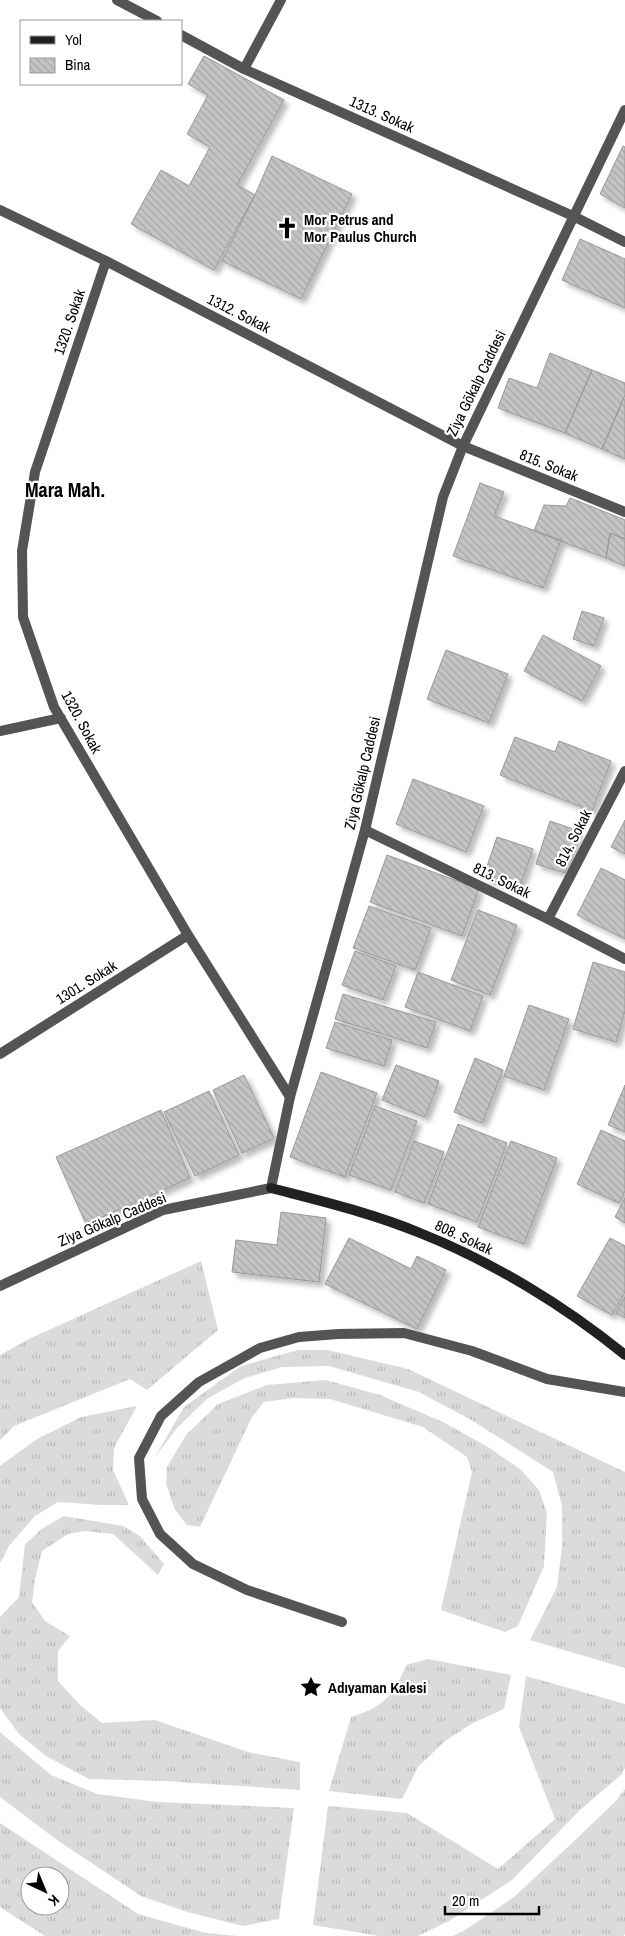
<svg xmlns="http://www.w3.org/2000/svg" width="625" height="1936" viewBox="0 0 625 1936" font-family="'Archivo Narrow',sans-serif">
<defs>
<pattern id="grass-tufts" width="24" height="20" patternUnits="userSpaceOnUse" patternTransform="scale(1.25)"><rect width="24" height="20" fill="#dbdbdb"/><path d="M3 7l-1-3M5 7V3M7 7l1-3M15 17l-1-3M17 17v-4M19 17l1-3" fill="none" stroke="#bababa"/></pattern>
<pattern id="building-back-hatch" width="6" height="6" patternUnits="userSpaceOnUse" patternTransform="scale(1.25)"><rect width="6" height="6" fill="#c4c4c4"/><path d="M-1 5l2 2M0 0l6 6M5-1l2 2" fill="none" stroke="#a7a7a7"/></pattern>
<filter id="shadow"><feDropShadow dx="4.5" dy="4.5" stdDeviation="2.5" flood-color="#0004"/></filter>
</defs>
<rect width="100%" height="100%" fill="#fff"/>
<path fill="url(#grass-tufts)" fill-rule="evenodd" d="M201 1261 218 1330 147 1390 130 1379 14 1426 0 1440V1355L31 1338Z
M298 1350H328L408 1369 625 1472V1668L530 1640 557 1587 562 1547V1506L553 1472 473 1421 419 1392 329 1366 282 1367 245 1378 208 1398 177 1428 155 1457 184 1407 241 1366Z
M326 1380 380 1395 443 1422 488 1447 520 1469 539 1490 547 1513 544 1566 518 1626 505 1632 441 1610 472 1472 467 1457 423 1427 330 1399 294 1398 264 1402 252 1417 200 1527 187 1525 175 1510 166 1484 167 1467 186 1435 218 1404 267 1385Z
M137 1406 114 1448 113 1470 129 1505H102L58 1502 35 1516 9 1546 0 1563V1466L37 1439 81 1417Z
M64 1516 123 1526 140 1536 164 1564 158 1575 113 1534 85 1531 68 1534 42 1551 35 1579 32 1602 45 1621 70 1636 58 1651V1681L80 1705 102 1723 155 1720 248 1752 300 1762V1790L164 1781 89 1779 46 1756 19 1734 0 1708V1617L19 1597 25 1544 43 1528Z
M428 1659 511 1675 504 1709 473 1723 445 1741 418 1767 402 1799 329 1791 351 1717C383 1707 394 1696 406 1665Z
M526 1676 625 1704V1767L622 1774 579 1811 512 1880 449 1921 418 1936H379L313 1925 328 1806 407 1813 498 1869 555 1819 519 1727Z
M0 1732 51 1775 97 1794 157 1802 294 1808 279 1919 243 1926 187 1912 141 1896 57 1840 0 1797Z
M625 1789V1934L623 1936H452L462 1932 514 1897 572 1843 615 1802Z
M0 1823 138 1914 206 1933 238 1936H45L0 1907ZM30 1876H60V1906H30Z"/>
<path fill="url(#building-back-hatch)" stroke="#989898" filter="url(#shadow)" d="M204 56 284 100 237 185 255 195 214 270 131 224 161 170 189 186 210 147 187 134 208 95 188 84Z
M623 146 625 147V208L600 194Z
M272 156 352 194 301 299 222 261 255 195Z
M580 239 625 259V308L562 280Z
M550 353 592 370 565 433 498 408 509 378 537 388Z
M592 370 625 383V395L602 449 565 433Z
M623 399 625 400V459L602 449Z
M480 483 504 492 494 516 561 540 543 588 453 556Z
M570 498 625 520V539L610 533 606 558 534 531 544 505 566 506Z
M610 533 625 539V566L606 558Z
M582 611 604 618 594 646 573 639Z
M543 635 601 666 582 701 524 671Z
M446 650 508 674 489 723 427 699Z
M515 737 555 752 559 741 611 761 592 811 500 775Z
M413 779 484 806 466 852 396 824Z
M625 820V854L611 847Z
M550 821 579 831 565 873 536 864Z
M497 837 533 849 519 889 483 878Z
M387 855 479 889 462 936 370 902Z
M601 868 625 880V939L577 915Z
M369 906 431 928 415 970 353 948Z
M478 910 517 925 490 995 451 980Z
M355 951 396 966 383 1000 342 985Z
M593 962 625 972V1011L616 1042 573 1029Z
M418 972 483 996 470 1031 405 1007Z
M343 994 436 1022 427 1048 335 1019Z
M529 1005 569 1019 544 1090 504 1076Z
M335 1022 392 1040 384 1066 326 1048Z
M475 1058 503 1070 482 1123 454 1112Z
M396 1065 439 1081 425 1117 382 1100Z
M321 1072 377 1093 345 1177 290 1157Z
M244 1075 274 1138 242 1153 213 1090Z
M625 1085V1132L608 1125Z
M209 1091 239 1155 195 1176 164 1112Z
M375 1106 417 1121 391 1190 349 1175Z
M161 1110 190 1178 86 1224 56 1157Z
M458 1124 507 1143 477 1222 428 1204Z
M601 1130 625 1141V1191L619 1203 577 1184Z
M414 1141 444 1152 424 1203 395 1192Z
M511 1141 557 1158 524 1244 478 1227Z
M625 1198V1223L615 1217Z
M281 1212 326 1218 319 1282 232 1272 236 1240 277 1245Z
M349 1238 411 1269 417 1256 446 1270 417 1329 325 1284Z
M610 1238 625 1246V1292L612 1315 577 1296Z
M625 1297V1318L616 1313Z"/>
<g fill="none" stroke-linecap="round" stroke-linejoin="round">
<path stroke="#545454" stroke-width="10" d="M342 1622 247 1590 193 1564 160 1534 142 1499 139 1458 161 1416 199 1382 260 1348 299 1337 338 1334 404 1333 472 1351 547 1379 625 1392"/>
<path stroke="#545454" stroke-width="10" d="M117 0 157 21
M181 35 244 69 573 216 625 242
M244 69 281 0
M0 210 106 261 463 446 625 512
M106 261 35 472 22 551 23 617 54 707 188 935 290 1097
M0 731 61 718
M365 830 548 919 625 959
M548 919 625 771
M0 1054 188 935"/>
<path stroke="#545454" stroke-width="10" d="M0 1286 163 1210 271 1188 290 1097 365 830 443 497 463 446 625 110"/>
<path stroke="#212121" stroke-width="10" d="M271 1188C321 1201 372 1213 420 1233 493 1262 565 1306 625 1355"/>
</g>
<defs>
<g id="church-bare" transform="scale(1.725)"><path d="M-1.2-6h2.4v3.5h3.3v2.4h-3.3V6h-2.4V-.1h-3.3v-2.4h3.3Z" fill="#000" stroke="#fff" stroke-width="2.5" paint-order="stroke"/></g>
<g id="sight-bare" transform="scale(1.725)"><path d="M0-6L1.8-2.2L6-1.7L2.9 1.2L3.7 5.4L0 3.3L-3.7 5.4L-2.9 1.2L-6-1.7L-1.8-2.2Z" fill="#000" stroke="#fff" stroke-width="2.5" paint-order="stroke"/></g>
</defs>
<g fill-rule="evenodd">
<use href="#church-bare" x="287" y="228"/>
<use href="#sight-bare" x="311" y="1687"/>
</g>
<g text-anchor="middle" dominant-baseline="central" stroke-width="4.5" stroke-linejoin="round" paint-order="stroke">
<g font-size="15" fill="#000" stroke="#fff">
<text transform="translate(382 114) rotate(24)">1313. Sokak</text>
<text transform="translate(239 313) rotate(27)">1312. Sokak</text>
<text transform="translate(69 322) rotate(-71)">1320. Sokak</text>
<text transform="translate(476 383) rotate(-64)">Ziya Gökalp Caddesi</text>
<text transform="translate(549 465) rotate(22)">815. Sokak</text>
<text transform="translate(82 722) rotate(62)">1320. Sokak</text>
<text transform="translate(362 773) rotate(-77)">Ziya Gökalp Caddesi</text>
<text transform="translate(573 838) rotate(-63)">814. Sokak</text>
<text transform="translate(502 880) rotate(26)">813. Sokak</text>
<text transform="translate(86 982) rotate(-32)">1301. Sokak</text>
<text transform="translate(112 1219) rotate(-23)">Ziya Gökalp Caddesi</text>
<text transform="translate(464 1237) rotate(25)">808. Sokak</text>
</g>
<g font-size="15" font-weight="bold" fill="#000" stroke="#fff" text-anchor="start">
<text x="304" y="219">Mor Petrus and<tspan x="304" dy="17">Mor Paulus Church</tspan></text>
<text x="328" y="1687">Adıyaman Kalesi</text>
</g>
<g font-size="20" font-weight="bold" fill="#000" stroke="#fff">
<text x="65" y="489">Mara Mah.</text>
</g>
</g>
<rect x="20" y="20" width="162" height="65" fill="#ffffff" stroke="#999999"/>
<rect x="30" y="36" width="25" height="8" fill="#212121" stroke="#999999"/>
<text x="65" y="45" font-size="15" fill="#000000">Yol</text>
<rect x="30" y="58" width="25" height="15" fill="url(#building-back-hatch)" stroke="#999999"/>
<text x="65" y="70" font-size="15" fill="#000000">Bina</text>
<g transform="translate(45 1891) rotate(136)"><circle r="24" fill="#ffffff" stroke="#999999"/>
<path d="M0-4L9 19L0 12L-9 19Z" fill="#000000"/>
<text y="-8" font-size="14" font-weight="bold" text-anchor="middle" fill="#000000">K</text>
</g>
<path d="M445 1906v8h94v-8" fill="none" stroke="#000000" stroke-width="2.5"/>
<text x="452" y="1906" font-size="15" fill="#000000" stroke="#ffffff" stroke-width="4" paint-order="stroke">20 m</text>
</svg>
